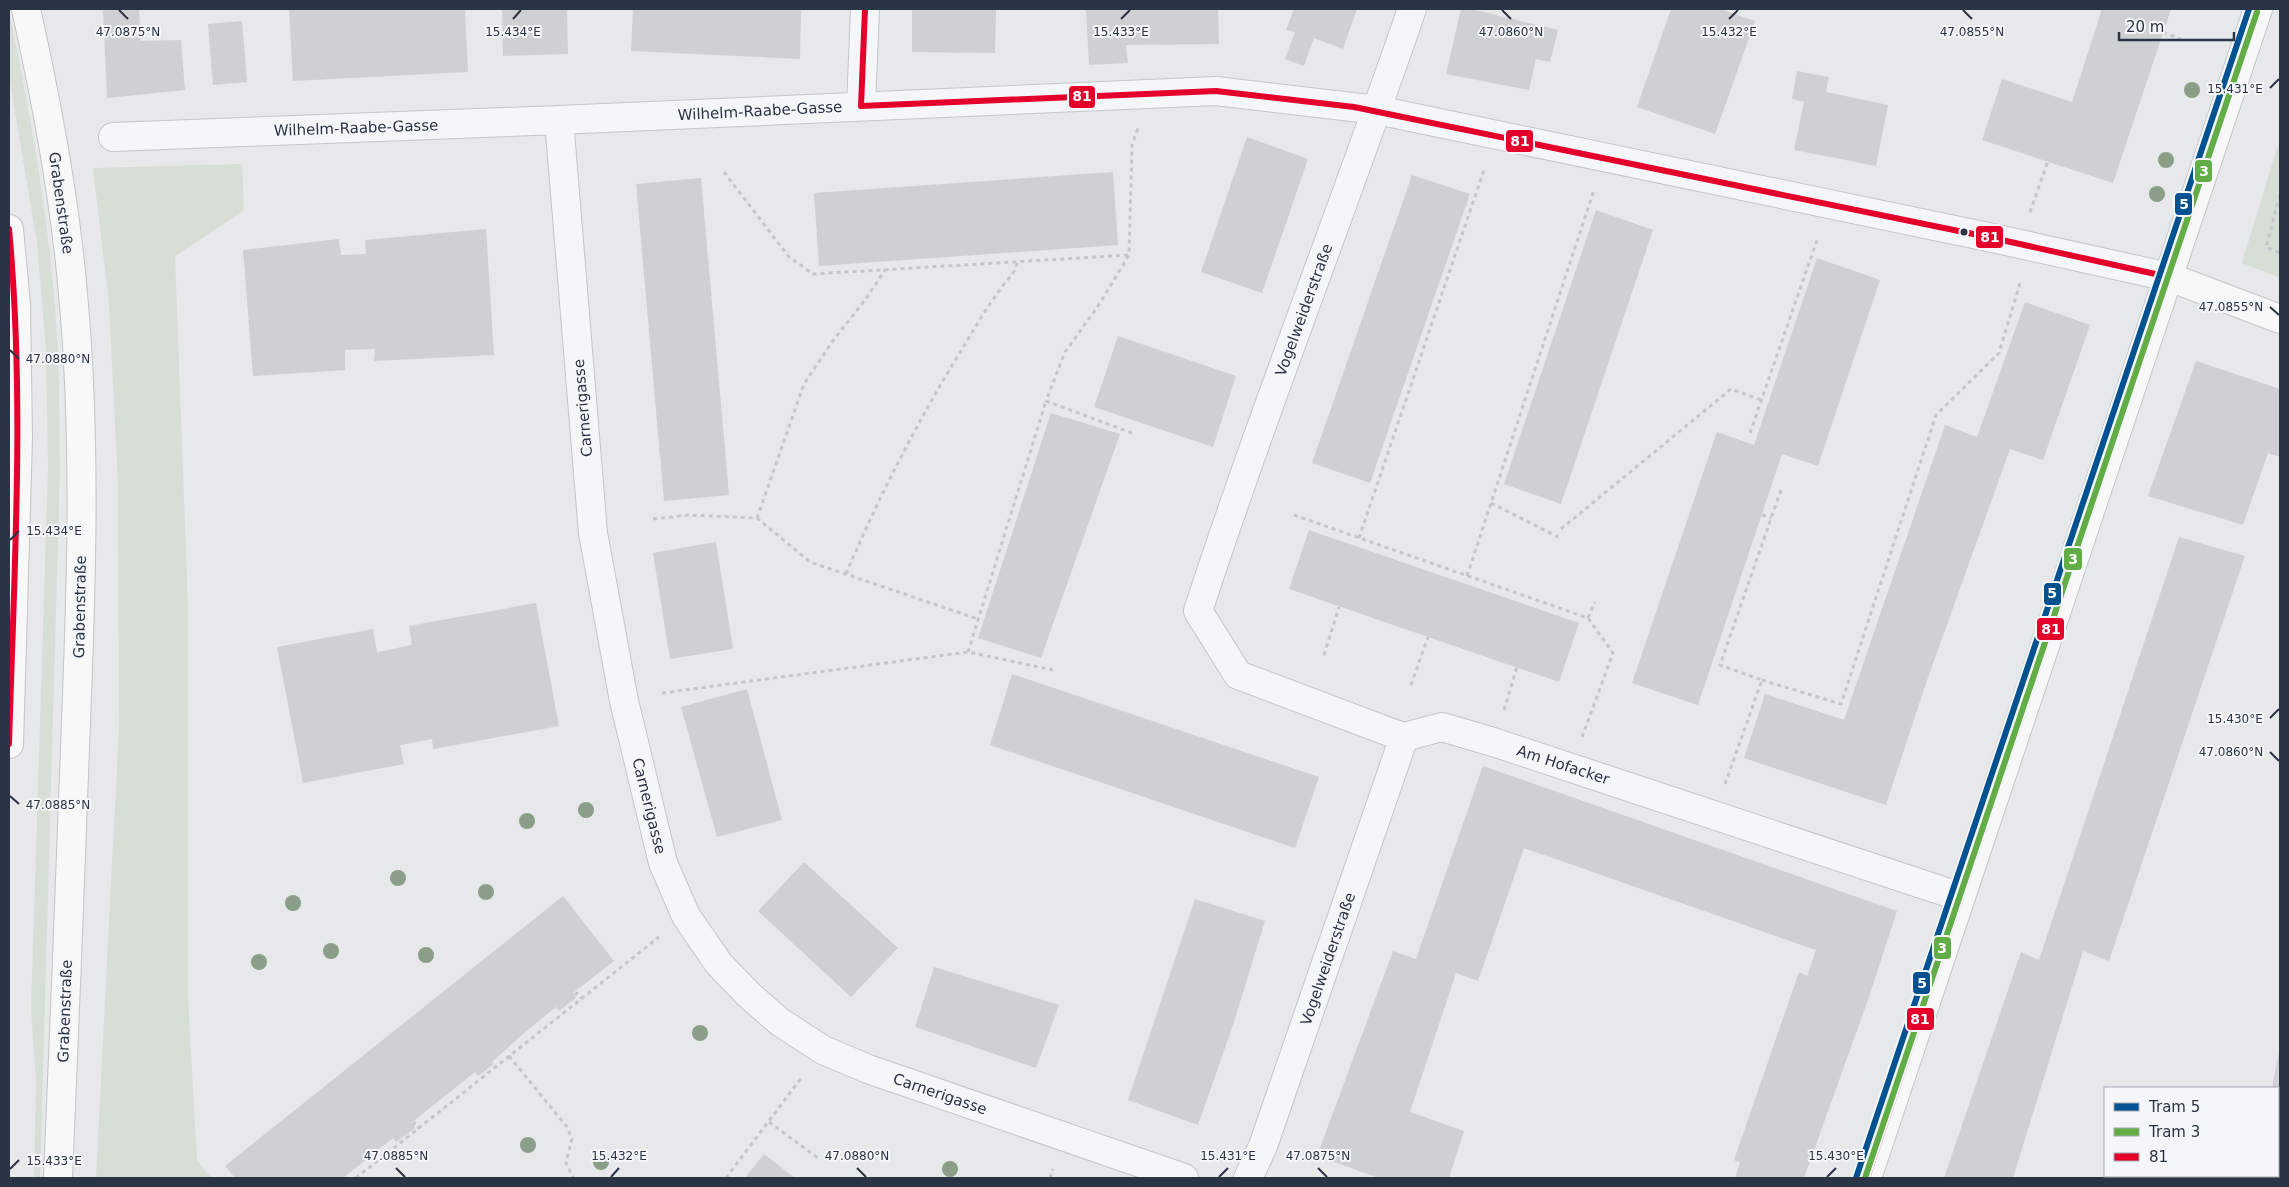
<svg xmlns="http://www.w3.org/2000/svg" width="2289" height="1187" viewBox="0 0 2289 1187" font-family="'DejaVu Sans',sans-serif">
<rect width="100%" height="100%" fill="#e6e8ea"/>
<path fill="#d6ded6" d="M9 12C33 124 52 237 58 352 60 391 59 430 60 469L40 1178H34L36 1084 31 1009 48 468 46 351 37 243 9 76Z
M2280 138V278L2242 263Z
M242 164 244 210 175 256 188 607V999L197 1161 212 1178H96L119 727 118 483 109 305 93 168Z"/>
<path fill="#ced0d3" d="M103 9H139L141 41 181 40 185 90 107 98Z
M289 9H465L468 72 293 81Z
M502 9H567L568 54 503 56Z
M633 9H801L800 59 631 51Z
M912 9H996L995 53 912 52Z
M1086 9H1218L1219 44 1126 45 1128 63 1089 65Z
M1294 9H1357L1343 49 1314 38 1304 66 1285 59 1295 32 1286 30Z
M1461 9H1471L1558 30 1550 62 1536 59 1529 90 1446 74Z
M1671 9H1720L1755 21 1715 134 1637 107Z
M2102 9H2171L2113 183 1982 140 2002 79 2072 102Z
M242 21 247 82 213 85 208 24Z
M1797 71 1829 77 1826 92 1888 105 1876 166 1794 150 1804 102 1792 99Z
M1247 137 1308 159 1262 293 1201 272Z
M1113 172 1118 245 819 266 814 193Z
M1412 175 1470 194 1370 483 1312 463Z
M701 178 729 495 664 501 636 184Z
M1596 210 1653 230 1561 504 1504 484Z
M486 229 494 355 374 361 375 349 345 350V370L253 376 243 250 339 239 341 255 366 254 365 240Z
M1817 258 1880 280 1818 466 1782 454 1698 705 1632 683 1717 432 1754 445Z
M2025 302 2090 325 2043 460 2010 449 1925 686 1886 805 1744 758 1765 694 1844 720 1945 425 1977 437Z
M1118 336 1236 376 1213 447 1094 407Z
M2196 361 2280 389V457L2268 453 2243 525 2148 496Z
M1051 413 1120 434 1041 658 978 638Z
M1309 530 1579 623 1559 682 1289 589Z
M2179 537 2245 556 2109 961 2083 951 2013 1178H1944L2021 952 2039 960Z
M716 542 733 649 670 659 653 553Z
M536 603 559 726 433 749 432 739 400 745 404 764 303 783 277 647 373 629 377 652 412 645 409 626Z
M1012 674 1319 777 1295 848 990 745Z
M747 689 782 820 717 837 681 707Z
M1483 766 1897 911 1869 997 1804 1178H1735L1740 1163 1734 1160 1799 972 1807 976 1816 950 1524 848 1478 981 1456 973 1410 1112 1464 1131 1449 1178H1379L1317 1156 1393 951 1416 959Z
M804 862 898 948 851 997 758 911Z
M563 896 614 961 573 993 576 998 559 1011 556 1007 524 1033 492 1062 494 1064 478 1076 475 1072 411 1123 415 1128 396 1142 393 1138 343 1178H235L225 1166Z
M1195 899 1265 921 1233 1025 1198 1125 1128 1100Z
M934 967 1059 1005 1036 1068 915 1027Z
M2279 1051 2280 1178H2253V1176H2278V1088H2272Z
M764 1154 795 1178H745Z
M2127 1176H2206L2205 1178H2126Z"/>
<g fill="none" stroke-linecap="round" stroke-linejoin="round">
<g stroke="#c4c6c8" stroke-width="30">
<path id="street" d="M1412 9C1343 210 1264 409 1198 611L1238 675 1392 733 1404 737 1442 727 1493 742 1961 897
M861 106 865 9
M559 120 593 533 624 701 663 863 686 916 719 964 749 995 780 1022 823 1050 868 1069 1184 1178
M113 137 559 120 1216 91 1377 110 1988 237 2169 277
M1248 1178 1263 1146 1404 737"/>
</g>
<g stroke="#c4c6c8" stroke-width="30">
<path id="secondary" d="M2169 277 2280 319
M1867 1178 2258 9"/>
</g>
<g stroke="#c2c5c8" stroke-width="30">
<path id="primary" d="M26 9C47 103 65 198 73 294 87 445 81 597 75 748 70 891 64 1035 58 1178
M9 229 16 305 18 438 9 744"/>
</g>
<path stroke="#c5c6ca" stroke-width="3" stroke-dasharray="4 4" stroke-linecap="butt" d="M2163 32 2185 41
M724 172 789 257 813 274 1129 255
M2280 195 2266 247 2280 253
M2030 212 2048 161
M1132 433 1046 401 1065 352 1098 306 1129 255 1132 145 1138 128
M1750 433 1818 237
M1491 503 1558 537
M1294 515 1588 618 1613 653 1582 737
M1762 515 1771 518
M757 518 804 384 832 342 865 300 885 270
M653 519 688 515 757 518 810 562 978 619
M1561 529 1731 389 1761 400
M1359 538 1485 167
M846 574C877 501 912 432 953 364 969 338 984 311 1002 287 1008 278 1016 273 1017 262
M1467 576 1594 190
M1588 618 1595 602
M968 652 1046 401
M1324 655 1339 607
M1762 680 1841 704 1936 415 1999 353 2021 280
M1411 685 1428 637
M662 693 968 652 1053 670
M1504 710 1517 667
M1725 784 1762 680 1720 665 1782 487
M575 995 577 993 581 998
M509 1056 567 1127 572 1139 566 1163 573 1178
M769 1122 818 1158
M412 1125 415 1123 419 1128
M356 1178 659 937
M726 1178 802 1077
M1050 1178 1053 1169"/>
<use href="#street" stroke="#f5f6f7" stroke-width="28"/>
<use href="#secondary" stroke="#f8f8f8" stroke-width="28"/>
<use href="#primary" stroke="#f8f8f8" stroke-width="28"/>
<g stroke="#f4f6f9" stroke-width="10">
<path id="bus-1" d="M861 106 1216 91 1354 107 1988 237 2169 277
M861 106 865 9
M9 229C25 400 14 572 9 744
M1867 1178 2258 9"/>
</g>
<use href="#bus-1" stroke="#e4002b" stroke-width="6"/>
<g stroke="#f4f6f9" stroke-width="10">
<path id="tram-1" d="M1856 1178 2249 9"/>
</g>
<g stroke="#f4f6f9" stroke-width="10">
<path id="tram-2" d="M1865 1178 2257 12"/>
</g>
<use href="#tram-1" stroke="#025191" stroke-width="6"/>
<use href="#tram-2" stroke="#62ad45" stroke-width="6"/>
</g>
<g fill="#8a9e88">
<circle cx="2192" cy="90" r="8"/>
<circle cx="2166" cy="160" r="8"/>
<circle cx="2157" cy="194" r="8"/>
<circle cx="586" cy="810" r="8"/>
<circle cx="527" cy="821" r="8"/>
<circle cx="398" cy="878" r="8"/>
<circle cx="486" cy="892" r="8"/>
<circle cx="293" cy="903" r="8"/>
<circle cx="331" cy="951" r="8"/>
<circle cx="426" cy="955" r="8"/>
<circle cx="259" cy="962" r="8"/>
<circle cx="700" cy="1033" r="8"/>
<circle cx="528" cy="1145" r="8"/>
<circle cx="601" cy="1162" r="8"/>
<circle cx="950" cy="1169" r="8"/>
</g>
<path fill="none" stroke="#2b3445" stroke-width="2" d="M119 10 128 19M1502 10 1511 19M1963 10 1972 19M513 19 521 10M1121 19 1130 10M1729 19 1738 10M2270 88 2279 79M2270 307 2279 315M10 350 19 359M10 540 19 531M2270 718 2279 709M2270 752 2279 761M10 796 19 804M396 1168 405 1177M857 1168 866 1177M1318 1168 1327 1177M10 1169 19 1160M611 1177 619 1168M1219 1177 1228 1168M1827 1177 1836 1168"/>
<circle fill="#2b3445" stroke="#f4f6f9" stroke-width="2" cx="1964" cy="232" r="4.5"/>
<g text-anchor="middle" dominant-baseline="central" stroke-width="4" stroke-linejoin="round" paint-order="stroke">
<g font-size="15" fill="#2b3445" stroke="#f4f6f9">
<text transform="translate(760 111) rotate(-3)">Wilhelm-Raabe-Gasse</text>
<text transform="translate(356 128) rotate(-2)">Wilhelm-Raabe-Gasse</text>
<text transform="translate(61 203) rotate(82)">Grabenstraße</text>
<text transform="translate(1304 310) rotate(-70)">Vogelweiderstraße</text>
<text transform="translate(583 408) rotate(-95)">Carnerigasse</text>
<text transform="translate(80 607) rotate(-89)">Grabenstraße</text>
<text transform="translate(1563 765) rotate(18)">Am Hofacker</text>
<text transform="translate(649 806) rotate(76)">Carnerigasse</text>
<text transform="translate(1328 959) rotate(-71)">Vogelweiderstraße</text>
<text transform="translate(65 1011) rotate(-88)">Grabenstraße</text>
<text transform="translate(940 1094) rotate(19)">Carnerigasse</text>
</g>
</g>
<g font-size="12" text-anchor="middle" fill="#2b3445" stroke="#f4f6f9" stroke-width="4" stroke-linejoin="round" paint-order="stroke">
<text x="128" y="36">47.0875°N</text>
<text x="1511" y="36">47.0860°N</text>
<text x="1972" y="36">47.0855°N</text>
<text x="513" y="36">15.434°E</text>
<text x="1121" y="36">15.433°E</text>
<text x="1729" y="36">15.432°E</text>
<text x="2235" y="93">15.431°E</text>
<text x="2231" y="311">47.0855°N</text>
<text x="58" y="363">47.0880°N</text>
<text x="54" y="535">15.434°E</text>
<text x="2235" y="723">15.430°E</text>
<text x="2231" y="756">47.0860°N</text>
<text x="58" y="809">47.0885°N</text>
<text x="619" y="1160">15.432°E</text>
<text x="1228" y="1160">15.431°E</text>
<text x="1836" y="1160">15.430°E</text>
<text x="396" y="1160">47.0885°N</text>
<text x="857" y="1160">47.0880°N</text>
<text x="1318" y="1160">47.0875°N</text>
<text x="54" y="1165">15.433°E</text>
</g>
<g stroke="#f4f6f9" stroke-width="2">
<rect x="1068" y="85" width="28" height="24" rx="5" fill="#e4002b"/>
<rect x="1505" y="129" width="29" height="24" rx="5" fill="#e4002b"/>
<rect x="2194" y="159" width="19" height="24" rx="5" fill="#62ad45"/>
<rect x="2174" y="192" width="19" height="24" rx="5" fill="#025191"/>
<rect x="1975" y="225" width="29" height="24" rx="5" fill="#e4002b"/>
<rect x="2063" y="547" width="20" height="24" rx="5" fill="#62ad45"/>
<rect x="2043" y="582" width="19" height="24" rx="5" fill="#025191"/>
<rect x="2036" y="617" width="29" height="24" rx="5" fill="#e4002b"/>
<rect x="1933" y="936" width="19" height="24" rx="5" fill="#62ad45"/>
<rect x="1912" y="971" width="19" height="24" rx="5" fill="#025191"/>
<rect x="1906" y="1007" width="29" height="24" rx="5" fill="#e4002b"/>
</g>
<g font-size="14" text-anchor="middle" font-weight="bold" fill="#fff">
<text x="1082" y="101">81</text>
<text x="1520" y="146">81</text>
<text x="2204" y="176">3</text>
<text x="2184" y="209">5</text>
<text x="1990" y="242">81</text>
<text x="2073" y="564">3</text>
<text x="2052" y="598">5</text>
<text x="2051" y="634">81</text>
<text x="1942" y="953">3</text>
<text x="1922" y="988">5</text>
<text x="1920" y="1024">81</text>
</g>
<rect width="2289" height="1187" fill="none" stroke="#2b3445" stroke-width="20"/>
<rect x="2104" y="1087" width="175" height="90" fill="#f4f6f9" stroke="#a4a8b1"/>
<rect x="2114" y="1103" width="25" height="8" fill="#025191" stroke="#a4a8b1"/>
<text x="2149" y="1112" font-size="15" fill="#2b3445">Tram 5</text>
<rect x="2114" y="1128" width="25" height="8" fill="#62ad45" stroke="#a4a8b1"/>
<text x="2149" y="1137" font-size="15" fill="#2b3445">Tram 3</text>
<rect x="2114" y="1153" width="25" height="8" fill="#e4002b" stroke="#a4a8b1"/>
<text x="2149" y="1162" font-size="15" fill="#2b3445">81</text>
<path d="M2119 32v8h115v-8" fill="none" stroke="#2b3445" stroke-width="2.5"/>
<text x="2126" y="32" font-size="15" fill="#2b3445" stroke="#f4f6f9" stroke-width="4" paint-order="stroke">20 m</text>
</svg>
